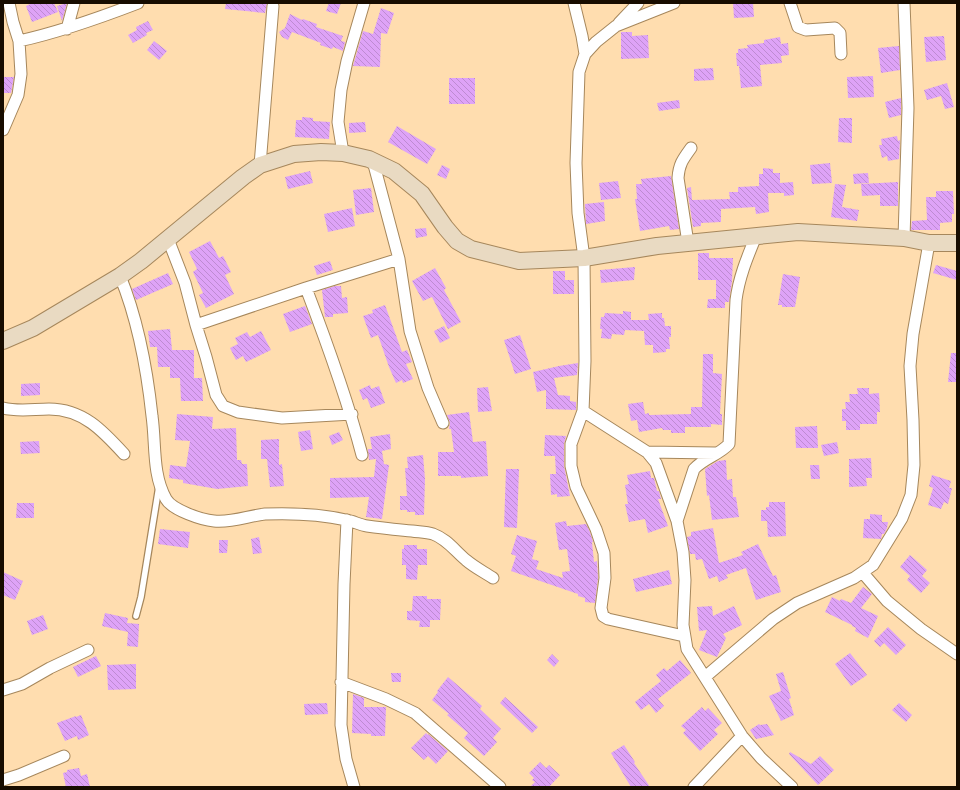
<svg xmlns="http://www.w3.org/2000/svg" width="960" height="790" viewBox="0 0 960 790" font-family="'Sofia Sans Condensed',sans-serif">
<defs>
<pattern id="building-back-hatch" width="6" height="6" patternUnits="userSpaceOnUse"><rect width="6" height="6" fill="#dea3f7"/><path d="M-1 5l2 2M0 0l6 6M5-1l2 2" fill="none" stroke="#be8bd2"/></pattern>
</defs>
<rect width="100%" height="100%" fill="#ffddaf"/>
<path fill="url(#building-back-hatch)" d="M32 3H54L58 12 32 22 26 6Z
M67 3 62 21 57 6Z
M226 3H267L265 13 225 9Z
M329 3H341L337 14 326 11Z
M733 3H753L754 17 734 18Z
M381 8 394 13 387 34 381 33 380 67 353 66 363 31 373 34Z
M290 14 302 20 303 19 317 24 316 27 343 36 341 41 345 42 343 51 333 47 332 49 320 45 321 43 292 32 288 40 282 37 279 32 285 28Z
M148 21 153 30 146 33 147 35 133 43 128 35 137 30 136 27Z
M621 32H632V36L648 35 649 58 621 59Z
M944 36 946 60 926 62 924 37Z
M780 37 781 44 788 43 789 55 781 56 782 63 760 65 762 86 741 88 739 66H737L736 53H738V49L748 48 747 45 764 43V40Z
M154 41 167 51 159 60 147 50Z
M899 46 900 70 881 73 878 48Z
M713 68 714 80 694 81V69Z
M873 76 874 97 848 98 847 77Z
M3 77H14L11 93H3Z
M449 78H475V104H449Z
M947 83 954 107 945 109 941 96 927 100 924 90Z
M901 98V115L889 118 885 102Z
M679 100 680 108 659 111 657 103Z
M302 117 313 118V121L330 122 329 139 295 137 296 120H302Z
M839 118H852V143L838 142Z
M365 122 366 132 349 133V123Z
M397 126 436 149 427 164 388 142Z
M897 136 898 141 900 140 899 159 888 161 887 156 882 158 879 145H882L881 139Z
M830 163 832 183 812 184 810 165Z
M442 165 450 169 446 179 437 175Z
M763 168 773 169V173H780V183L793 182 794 195 784 196V193H768L769 212 756 214 755 207 721 209V222L701 223V226L693 227 687 188 691 187 692 200 730 199 729 192H738V187L759 186V174H763Z
M310 171 313 183 288 189 285 177Z
M868 173 869 183 854 184 853 174Z
M671 176 679 229 670 230 669 226 640 231 635 199H637L636 184H642L641 179Z
M618 181 621 198 601 200 599 183Z
M898 182V206H880V195L862 196 861 184Z
M835 184 846 185 842 207 859 210 857 221 831 217Z
M371 188 374 212 356 215 353 190Z
M936 191H953L954 214H952V222L940 223V230H911L912 221 927 220 926 197H936Z
M604 202 605 221 586 224 585 204Z
M352 208 355 226 328 232 324 214Z
M426 228 427 236 416 238 415 229Z
M210 241 219 258 223 256 231 272 225 275 234 294 206 308 199 295 203 293 193 272 197 269 189 252Z
M698 253H709V258H733L732 281 729 302H725V308H707L708 299H716V280H698Z
M330 261 333 270 317 275 314 266Z
M936 265 957 271V280L933 273Z
M635 267 634 280 601 283 600 270Z
M435 268 446 288 444 290 461 322 448 329 432 297 423 301 412 281Z
M553 271H565V280H574V294H553Z
M168 273 173 284 136 300 132 289Z
M783 274 800 277 795 307H782V305H778Z
M335 286H341L342 298 347 297 348 313 333 314V317H325L322 290Z
M385 305 402 352 407 350 412 362 406 364 413 379 403 383 402 380 396 383 389 367 378 335 371 338 363 316 373 313 372 310Z
M305 306 312 324 290 332 283 314Z
M623 311 631 312V320H649L648 314 662 313V318H664L665 326H671V337H669L670 349H666V352L653 353V345H645L644 331 625 330 624 335 612 334 611 339 601 338 602 329H600L601 317H604L605 313 623 314Z
M444 326 450 338 440 343 434 331Z
M170 329 172 350H194V378H202L203 401H181L180 378H170V367H158L157 347H150L148 331Z
M261 331 271 350 246 362 243 356 236 360 230 348 238 344 235 338 247 332 250 337Z
M520 335 531 369 515 374 504 340Z
M951 353H957V382H948Z
M703 354H713V373L722 374 720 414H722V425L711 424V427H685V433H671V430H663L662 428 639 432 637 420 631 421 628 404 643 402 645 414 649 413V415L691 414V407H702Z
M578 363 577 375 554 378 558 395 570 396V401L576 402V410L546 409V390L537 392 533 372 559 366Z
M40 383V395L21 396V384Z
M370 385 371 389 379 386 385 403 371 408 367 398 363 400 359 390Z
M488 387 492 411 478 412 477 388Z
M857 388H869V394L879 393 880 412H877V424H860V430H846V421H842V409H846L845 402H850L849 394H858Z
M469 412 473 442 486 441 488 476 461 478V476H438V452H454L451 429H449L450 423 447 415Z
M177 414 213 417 212 429 236 428 237 460H241L242 464H247L248 486 217 489 183 483V480L169 478 170 465 186 467 190 441 175 440Z
M817 426 818 448H796L795 427Z
M310 430 313 449 301 451 298 432Z
M339 432 343 440 332 445 329 436Z
M390 434 391 449 382 451 384 464 389 465 382 519 366 517 369 497 330 498V478L374 477 376 459 369 460 368 449H372L370 437Z
M545 435 566 436 564 444V466L570 496 557 497V494L551 495 550 474H556L555 456H544Z
M279 439V465L282 464 284 486 270 487 267 459H261V440Z
M39 441 40 453 21 454 20 442Z
M837 442 839 453 824 456 821 445Z
M423 455 425 479 424 515H415V512H407V510H400V496H407L405 468H408L407 457Z
M871 458 872 478H866L867 486 849 487V459Z
M726 460 727 480 732 479 733 497H736L739 517 712 520 709 495 707 496 705 469 718 461Z
M810 465H819L820 479H811Z
M506 469H519L517 528 504 527Z
M650 471 651 478H654L657 491H659L661 499H658L668 526 648 533 645 519 629 522 625 504H628L625 485 629 484 627 475Z
M932 475 951 481 949 488H952L948 504 944 502 941 509 928 505 933 488 929 486Z
M769 502H785L786 536 768 537 767 521H761V510H766V507H769Z
M17 503H34V518H16Z
M870 514 882 515V522H888L887 528 884 534H882L881 539 863 538 864 519H870Z
M566 521 567 526 586 524 590 532 593 542H592L594 562 597 561 598 578 595 603 585 602V598L578 596V594L511 571 516 556 511 554 517 535 537 541 532 559 539 561 536 569 563 578 562 572 570 571 567 549 559 550 555 523Z
M713 528 719 563 743 555 741 552 758 544 773 576 776 575 781 592 756 600 746 568 726 575 728 578 719 582 717 576 709 579 702 559 696 560 695 554H690L687 537 691 536V532Z
M160 529 190 532 188 548 158 544Z
M259 537 262 553 253 554 251 539Z
M219 540H228L227 553H219Z
M404 545H417V549H427V565H418L417 580 406 579V565H402V549H404Z
M910 555 927 570 922 576 930 583 921 593 907 580 910 576 900 567Z
M669 570 672 584 636 592 633 579Z
M3 572 23 581 15 600 3 595Z
M863 587 872 594 861 608 878 616 868 638 855 631 856 628 852 626V625L825 612 832 597 840 601 841 599 851 603Z
M413 596H427V599H441L440 620H430V627H419L420 621 407 620V611H412Z
M712 606 713 616 734 606 742 625 723 634 726 638 717 657 699 650 707 630 699 631 697 607Z
M105 613 128 618 127 623 139 624 138 647 127 646 128 632 102 626Z
M43 615 48 629 32 635 27 621Z
M888 627 906 645 896 655 884 643 880 647 874 641Z
M850 653 867 675 851 686 835 664Z
M552 654 559 661 554 667 547 660Z
M96 656 101 666 78 677 73 667Z
M680 660 691 673 658 699 664 706 656 713 649 704 641 710 635 702 661 681 656 675 664 668 667 671Z
M136 664V689L108 690 107 665Z
M783 672 791 698 789 699 794 715 781 721 769 696 781 691 776 674Z
M391 673H401V682H392Z
M448 677 482 706 480 709 501 729 493 738 497 742 484 756 464 738 468 733 447 715 449 714 432 700 438 692 437 691Z
M353 694 364 698V707H386L385 736H371V734L352 733Z
M505 697 538 727 532 733 500 703Z
M327 703 328 714 305 715 304 704Z
M899 703 912 715 906 722 892 710Z
M702 707 705 711 708 708 722 723 714 730 718 734 700 751 683 733 686 730 681 726Z
M81 715 89 735 78 740 77 736 65 741 57 723 76 716V717Z
M759 724 760 725 767 724 774 735 756 739 750 730Z
M426 733 428 735V734L448 751 436 764 428 756 424 760 411 748Z
M624 745 635 762 634 763 650 787H631L628 782 611 753Z
M790 752 811 764 820 756 834 770 818 785 789 754Z
M540 762 546 768 549 765 560 775 549 787H530L535 782 532 780 534 778 529 773Z
M79 768 81 776 87 774 90 787H66L63 773 67 772V770Z"/>
<g fill="none" stroke-linecap="round" stroke-linejoin="round">
<g stroke="#a6875c" stroke-width="8">
<path id="lane" d="M136 616 141 597 159 486"/>
</g>
<g stroke="#a6875c" stroke-width="13">
<path id="street" d="M574 3 582 36 585 54
M674 3 616 26 596 42 585 54 579 72 576 163 578 213 584 258 585 361 583 411 571 444V466L576 487 596 529 604 553 605 578 601 608 603 616 608 619 684 636
M790 3 798 27 806 30 835 28 840 33 841 54
M619 23 638 3
M67 29 74 3
M19 41C60 32 99 18 138 3
M3 130 18 95 21 74 19 41 13 22 9 3
M343 153 338 122 341 90 347 61 364 3
M373 161 399 259 410 331 428 388 443 423
M260 165 273 6
M756 236C747 258 739 277 736 300L729 444C719 455 704 458 694 469L677 521 683 552 685 580 683 625 687 649 742 736 761 758 792 787
M904 238 908 108 904 3
M168 239 185 283 196 325 206 357 216 395 223 406 238 412 282 418 352 414
M688 243 678 178C679 164 683 159 691 148
M120 276C138 320 147 369 152 416 156 444 152 474 166 499 172 510 202 520 214 521 231 523 248 516 265 514 292 513 320 514 346 520 353 521 360 525 367 526 382 528 397 530 412 531 418 532 426 532 433 534 447 539 455 551 466 560 474 567 484 572 493 578
M306 288C327 343 347 398 362 455
M196 325 306 288 399 259
M3 408C18 412 34 409 49 409 83 409 103 431 124 454
M583 411 647 452 656 463 677 521
M647 452 715 453
M347 520 344 584 341 725 346 759 354 787
M863 573 887 601 921 629 957 654
M705 677 773 619 797 603 854 578 873 565 902 518 911 495 914 465 913 420 910 366 913 334 929 243
M341 682 386 699 415 713 500 787
M3 690 22 684 50 668 88 650
M3 780 19 775 64 756
M694 787 742 736"/>
</g>
<g stroke="#a6875c" stroke-width="18">
<path id="secondary" d="M3 341 33 328 120 276 141 261 243 177 260 165 294 154 321 152 343 153 369 159 394 171 422 194 445 227 457 241 471 249 519 261 584 258 657 246 798 232 904 238 929 243H957"/>
</g>
<use href="#lane" stroke="#fff" stroke-width="5.5"/>
<use href="#street" stroke="#fff" stroke-width="11"/>
<use href="#secondary" stroke="#e9dac2" stroke-width="16"/>
</g>
<rect width="960" height="790" fill="none" stroke="#170c00" stroke-width="8"/>
</svg>
